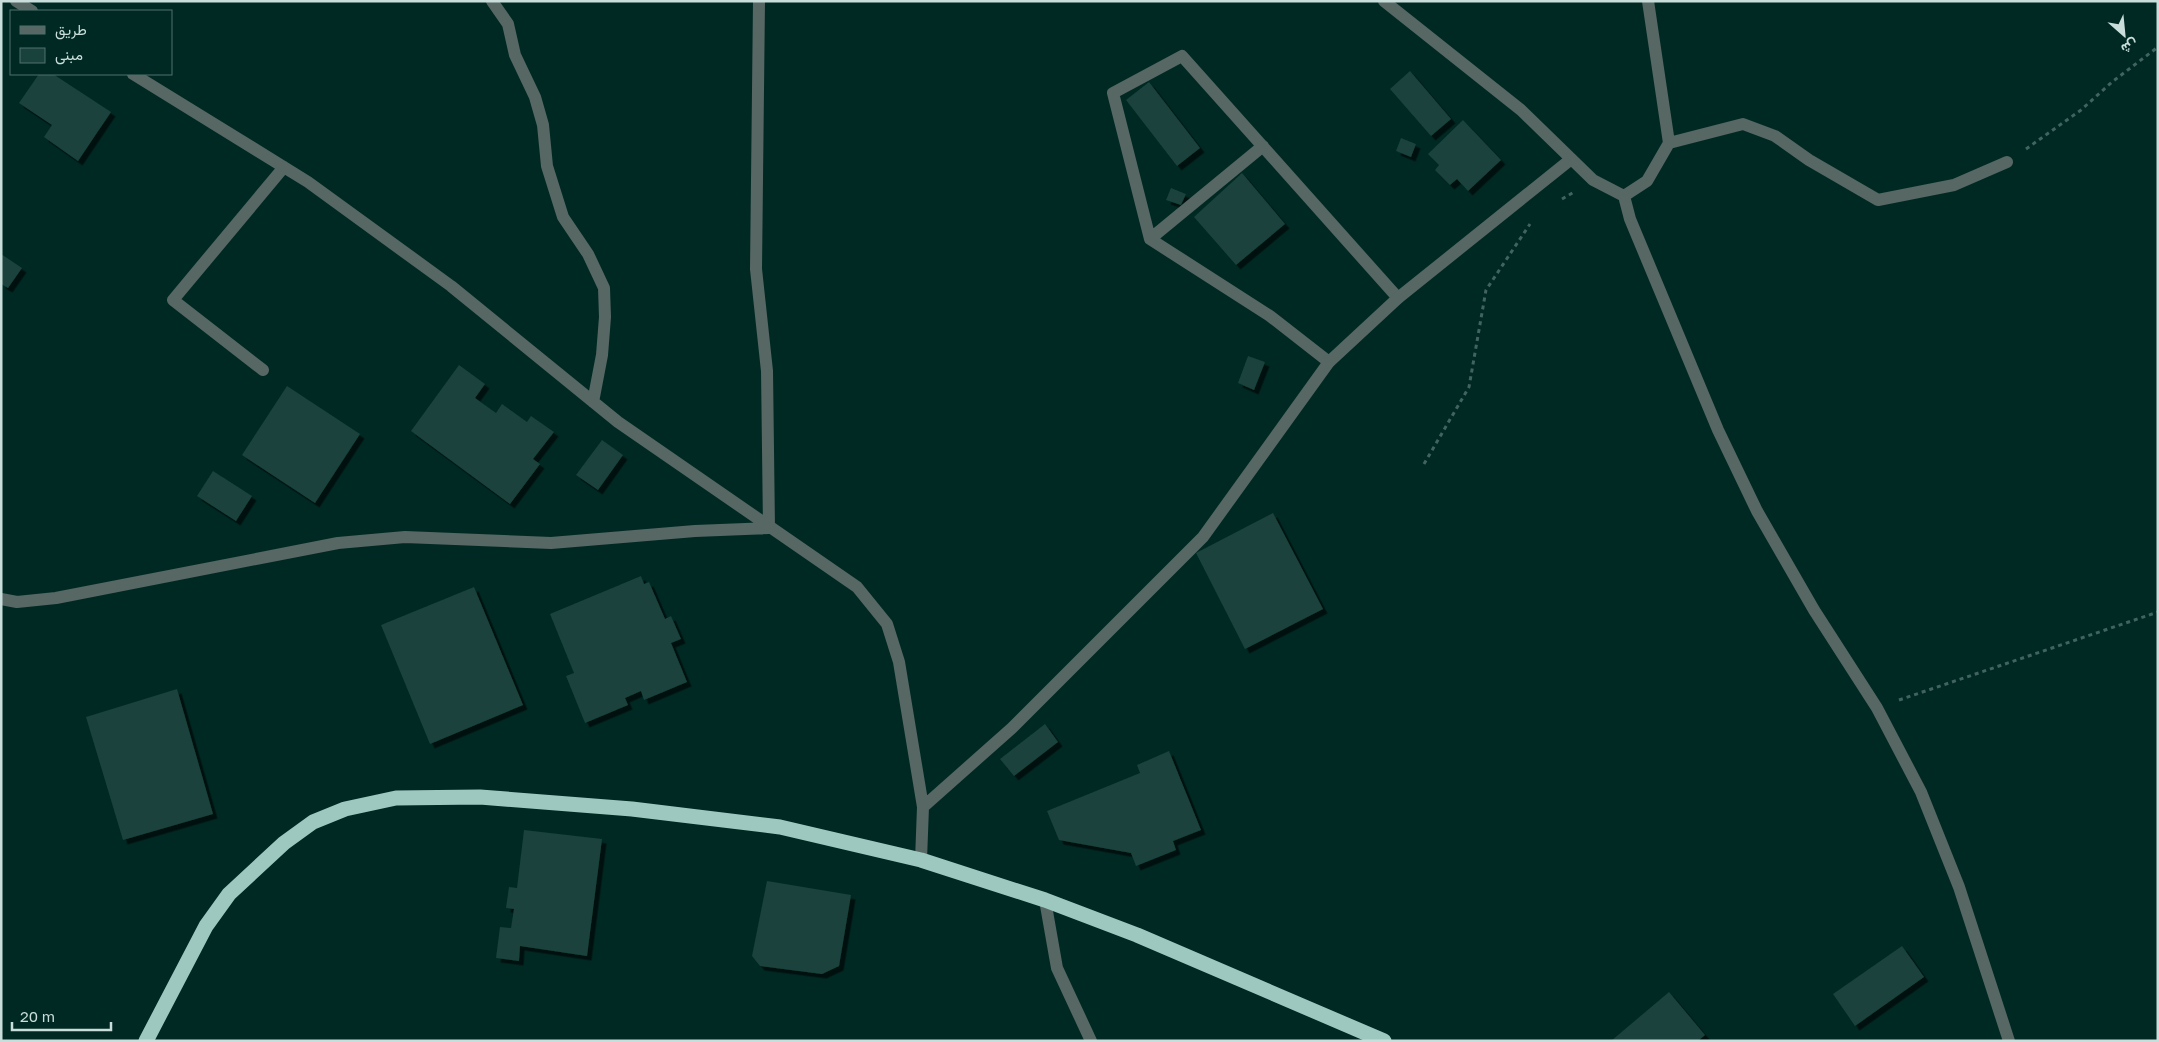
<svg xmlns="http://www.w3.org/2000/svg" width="2159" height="1042" viewBox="0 0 2159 1042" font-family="'Golos Text',Vazirmatn,sans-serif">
<defs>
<filter id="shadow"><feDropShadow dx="4.5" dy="4.5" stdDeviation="0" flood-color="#0009"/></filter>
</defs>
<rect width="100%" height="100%" fill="#002924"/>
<path fill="#1a423c" filter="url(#shadow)" d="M1410 71 1451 119 1431 136 1390 89Z
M39 74H53L111 112 78 161 44 137 52 125 19 103Z
M1149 82 1200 148 1177 166 1126 100Z
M1463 120 1501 160 1468 191 1457 179 1450 185 1435 170 1439 165 1428 154Z
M1401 138 1416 144 1411 157 1396 151Z
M1242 173 1285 224 1236 265 1194 217Z
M1171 188 1186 194 1181 205 1166 200Z
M1 254 22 268 8 288 1 284Z
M1248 356 1265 362 1254 390 1238 383Z
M459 365 485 384 475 398 496 413 502 404 527 422 531 416 554 432 533 459 540 464 510 504 411 431Z
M287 386 360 434 315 503 242 455Z
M602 440 623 455 598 490 576 475Z
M213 471 252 496 236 521 197 496Z
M1273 513 1323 609 1245 649 1196 553Z
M641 576 644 584 649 582 665 619 671 616 681 639 671 643 687 682 644 700 641 691 625 698 628 705 585 723 566 676 574 673 550 614Z
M474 587 523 705 430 744 381 625Z
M177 689 213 814 123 840 86 717Z
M1045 724 1058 742 1014 776 1000 759Z
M1169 751 1201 830 1173 841 1176 850 1136 866 1131 853 1059 840 1047 811 1140 773 1137 765Z
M524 830 602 839 587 956 520 946 519 961 496 958 500 927 511 928 514 909 506 908 509 887 517 888Z
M767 881 851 895 839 966 822 974 760 966 752 956Z
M1902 946 1924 977 1855 1026 1833 994Z
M1669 992 1705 1035 1698 1041H1611Z"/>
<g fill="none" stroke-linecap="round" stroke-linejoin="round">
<path stroke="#426460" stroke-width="3" stroke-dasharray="4 4" stroke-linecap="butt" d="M2026 149 2081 110 2112 82 2158 47
M1562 199 1574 192
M1424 464 1469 387 1486 290 1530 224
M1899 700 2158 612"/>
<path stroke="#566764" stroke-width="12" d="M1150 239 1263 146
M1329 362 1270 316 1150 239 1113 93 1182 56 1398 298"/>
<path stroke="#566764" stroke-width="12" d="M16 1 32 11
M492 1 508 24 515 55 535 97 543 125 547 166 563 217 588 254 604 288 605 317 602 355 593 402
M1384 1 1521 110 1593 180 1624 196 1630 219 1718 430 1757 511 1814 610 1877 708 1921 792 1959 887 2009 1041
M133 74 308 182 451 286 618 422 857 587 887 624 899 662 923 807 921 860
M1669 143 1743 124 1775 136 1809 160 1878 200 1954 185 2007 162
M1624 196 1647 181 1669 143 1648 1
M263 370 173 300 284 167
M1 599 17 602 56 598 338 543 405 537 551 543 695 531 769 528 767 371 756 269 759 1
M923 807 1012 728 1203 537 1329 362 1398 298 1570 160
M1045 900 1057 968 1091 1041"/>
<path stroke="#9dc8c0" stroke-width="15" d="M146 1041 206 926 229 894 284 843 313 822 345 809 396 798 480 797 632 809 780 827 921 860 1045 900 1137 935 1384 1041"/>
</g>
<rect width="2159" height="1042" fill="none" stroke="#c9deda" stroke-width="5"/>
<rect x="10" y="10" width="162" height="65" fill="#002924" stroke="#50716d"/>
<rect x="20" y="26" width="25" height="8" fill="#566764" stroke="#50716d"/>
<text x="55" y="35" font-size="15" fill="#c9deda">طريق</text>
<rect x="20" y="48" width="25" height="15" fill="#1a423c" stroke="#50716d"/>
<text x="55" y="60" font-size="15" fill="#c9deda">مبنى</text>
<g transform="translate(2124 35) rotate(153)" stroke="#002924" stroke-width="4" paint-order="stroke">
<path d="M0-4L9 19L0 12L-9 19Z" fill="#c9deda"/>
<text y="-8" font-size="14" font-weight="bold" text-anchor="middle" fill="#c9deda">ش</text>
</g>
<path d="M12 1022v8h99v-8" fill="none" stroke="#c9deda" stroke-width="2.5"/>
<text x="20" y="1022" font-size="15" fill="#c9deda" stroke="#002924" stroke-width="4" paint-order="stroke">20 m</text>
</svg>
